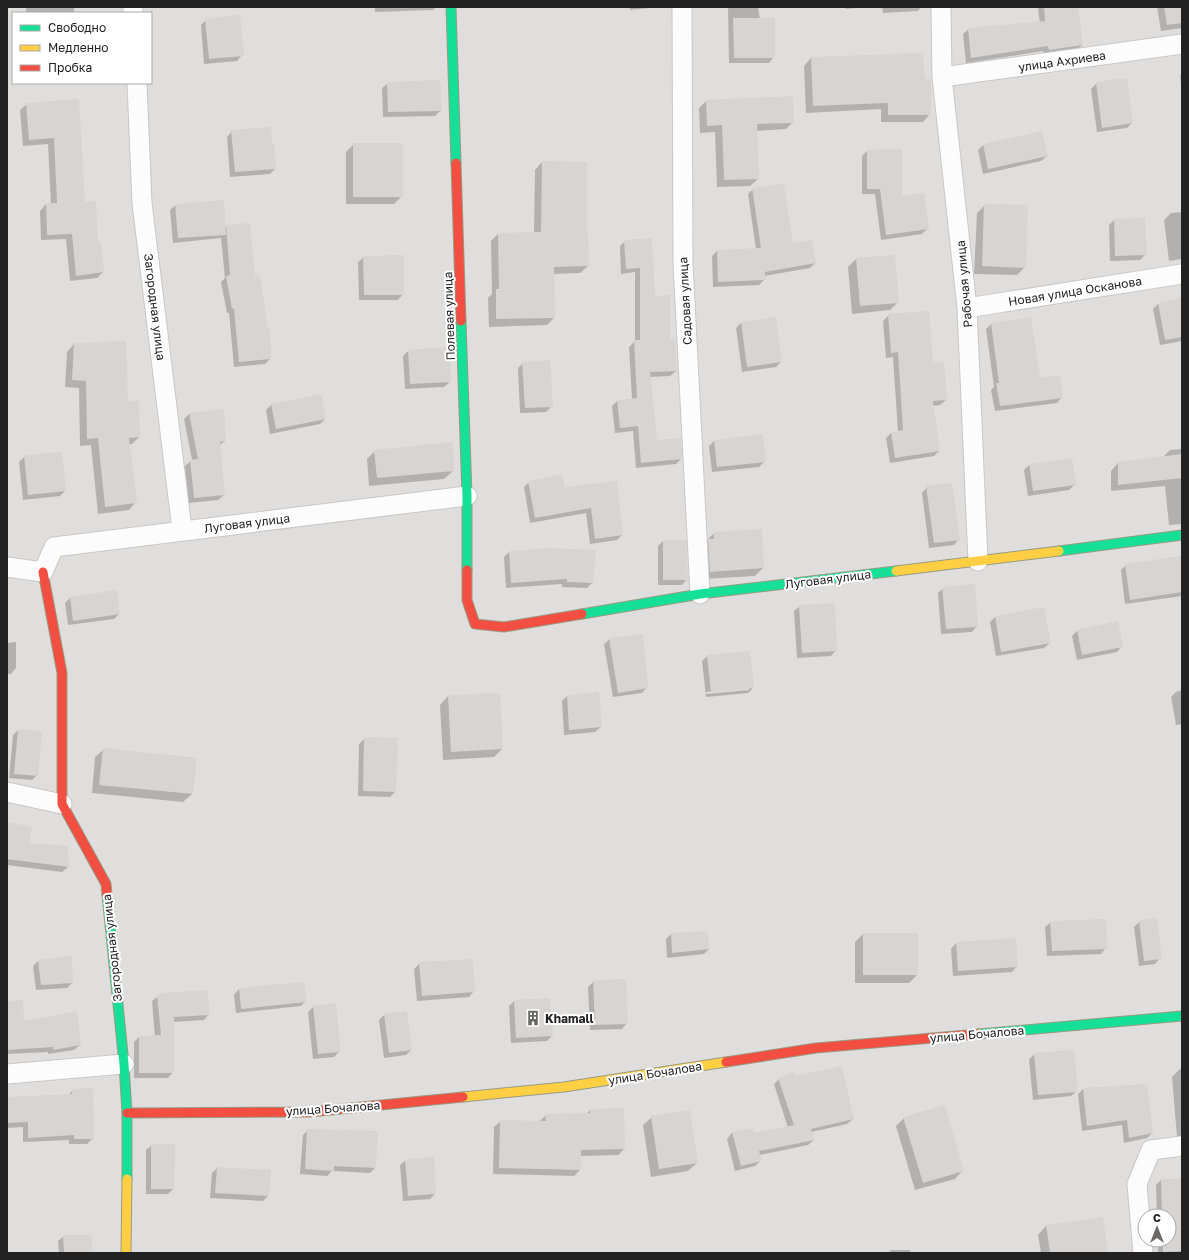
<svg xmlns="http://www.w3.org/2000/svg" width="1189" height="1260" viewBox="0 0 1189 1260" font-family="'Golos Text',sans-serif">
<rect width="100%" height="100%" fill="#f0eeeb"/>
<path fill="#dfdedc" fill-rule="evenodd" d="M7 7H1182V1253H7ZM13 13H151V83H13ZM1145 1216H1169V1240H1145Z"/>
<path fill="#0003" fill-rule="evenodd" d="M26 7H74V13H26Z
M375 7H436L433 10 375 12Z
M630 7H660L630 10Z
M728 7H758L760 19 774 57 769 63H729Z
M845 7H866L846 9Z
M882 7H921L918 11 883 13Z
M1040 7H1077L1082 45 1077 50 1044 54 1043 51 966 63 963 34 969 29 1040 23 1038 9Z
M1157 7H1182V28L1161 31Z
M206 20 242 55 237 61 204 64 201 25Z
M811 58 924 80 930 114 923 122H881V109L806 113 804 66Z
M1182 74V91L1180 76Z
M388 83 441 110 435 116 383 117 382 88Z
M1097 83 1132 123 1127 128 1097 132 1091 89Z
M78 100 84 203 97 243 103 272 97 278 70 281 66 239 41 240 40 211 46 204H51L48 144 23 146 20 110 27 104Z
M706 101 793 122 786 129 756 131 758 179 750 186 717 187 715 132 700 133 699 108Z
M232 131 271 144 275 169 270 174 230 177 227 137Z
M354 144 402 196 394 204H346V152Z
M983 145 1047 156 1041 161 983 174 978 150Z
M901 150V197L928 228 922 234 881 240 875 194H862V156L867 151Z
M542 162 586 232 588 266 580 273 553 274 554 318 547 325 489 327 488 298 492 294 491 241 498 234 534 233 535 170Z
M753 189 792 244 815 263 810 268 764 276V280L759 285 713 287 712 256 717 251 756 249 748 194Z
M176 205 225 228 226 226 254 276 270 359 265 364 234 367 229 313H227L221 282 225 278 221 238 173 243 170 210Z
M985 205 1025 267 1017 275 974 274 977 213Z
M1182 212V259L1169 261 1164 220 1171 213Z
M1114 220 1146 254 1140 260 1110 261 1109 225Z
M651 239 654 297 676 371 670 376 650 377 656 441 681 459 676 464 636 468 633 431 615 433 612 406 617 401 632 399 629 347 635 341V272L621 274 620 246 625 241Z
M364 257 403 294 398 300H359L358 262Z
M856 259 898 302 890 310 852 314 848 267Z
M1182 299V341L1160 345 1153 309 1158 304Z
M889 315 932 364 946 400 940 405 932 406 939 451 934 456 890 463 886 438 891 433 898 432 893 357 886 358 883 321Z
M775 318 781 362 776 367 742 372 736 328 741 323Z
M1030 318 1039 378 1062 397 1057 403 995 411 991 390 994 387 986 329 991 324Z
M74 344 127 402 139 437 132 444H128L136 502 129 510 98 514 91 445 80 446 79 388 65 387 67 352Z
M408 351 450 382 444 387 405 389 403 356Z
M523 363 552 406 546 412 520 413 518 368Z
M321 395 325 419 320 424 270 434 266 410 271 405Z
M223 410 225 441 219 446 224 495 218 500 189 503 185 466 192 460 184 419 189 414Z
M714 441 764 462 759 467 712 472 709 446Z
M1182 449V524L1169 525 1165 486 1111 491V471L1118 463 1163 457 1170 450Z
M375 451 453 471 444 479 369 486 367 459Z
M25 456 65 491 60 496 23 500 19 462Z
M1029 465 1074 485 1069 490 1028 496 1024 470Z
M529 482 564 488 616 482 622 535 617 540 590 544 586 513 530 523 524 487Z
M927 487 959 539 954 545 929 548 922 493Z
M714 533 763 568 755 576 702 579 706 541Z
M663 541 687 579 682 585H658V546Z
M509 552 592 583 587 588 562 587V584L506 588 504 557Z
M1182 556V596L1125 604 1121 570 1126 565Z
M943 588 977 626 972 632 941 634 938 593Z
M116 592 119 614 114 619 68 625 65 603 70 598Z
M800 606 836 650 831 656 797 658 794 611Z
M995 617 1050 643 1044 648 996 656 990 622Z
M1117 622 1122 646 1117 652 1077 660 1072 636 1077 631Z
M610 639 647 687 642 693 613 697 604 644Z
M16 642V668L11 674H7V643Z
M707 656 753 688 748 693 706 697 702 661ZM749 687V690L706 694V692Z
M1182 690V724L1176 725 1171 697 1176 692Z
M499 694 502 749 494 757 443 760 440 705 448 696Z
M567 696 601 727 595 732 564 735 562 701Z
M18 730 37 775 32 780 9 778 13 735Z
M365 738 397 739 395 792 390 797 358 796 359 744Z
M104 749 195 758 192 794 183 802 92 793 95 757Z
M7 823 28 844 68 867 62 872 7 865Z
M1140 921 1160 958 1155 964 1139 966 1134 927Z
M1051 922 1106 948 1101 954 1047 956 1045 927Z
M671 934 709 949 704 954 667 958 666 939Z
M863 934 917 975 909 983H855V942Z
M956 943 1017 966 1012 972 953 976 951 949Z
M38 961 72 983 67 988 36 990 33 966Z
M420 963 474 991 469 997 417 1001 414 969Z
M594 981 627 1023 622 1029 590 1030 588 987Z
M303 983 306 1001 301 1006 236 1013 234 995 239 989Z
M161 994 209 1014 204 1020 173 1022V1072L168 1078H134V1042L139 1037H155L152 1001Z
M514 1001 552 1036 547 1041 511 1043 509 1006Z
M7 1002 23 1022 80 1045 74 1050 48 1054V1052L7 1054Z
M313 1007 340 1051 334 1057 313 1059 308 1012Z
M384 1015 411 1050 406 1055 384 1058 379 1020Z
M1035 1054 1077 1091 1071 1096 1033 1100 1029 1059Z
M1180 1069H1182V1137H1177L1172 1077Z
M794 1077 853 1119 847 1124 811 1132 814 1140 808 1145 759 1155 761 1160 755 1166 735 1171 727 1139 732 1133 752 1129 753 1135 788 1128 774 1084 779 1079Z
M1083 1089 1152 1133 1147 1138 1124 1143 1122 1125 1082 1131 1078 1094Z
M73 1090 93 1138 87 1144H69V1140L23 1142V1127L7 1128V1099L67 1096Z
M590 1110 624 1149 618 1155 580 1156V1170L574 1176 493 1174 494 1127 501 1121 539 1122 546 1115 586 1114Z
M652 1117 697 1163 688 1171 651 1177 643 1125Z
M904 1118 963 1170 955 1179 915 1190 896 1126Z
M308 1130 375 1168 370 1173 332 1171 327 1176 300 1174 303 1135Z
M152 1145 173 1189 168 1194H146V1150Z
M406 1160 435 1194 430 1199 403 1201 400 1165Z
M217 1168 268 1196 263 1201 210 1198 212 1173Z
M1161 1180H1182V1253H1158V1240H1169V1216H1157L1156 1185Z
M1102 1218 1105 1253H1041L1038 1235 1046 1226Z
M64 1236 91 1253H59L58 1241Z
M891 1250H910V1253H888Z"/>
<path fill="#d7d4d2" d="M1044 7H1078L1083 45 1049 50 1048 46 971 58 968 28 1045 21Z
M1164 7H1182V23L1167 25Z
M240 15 244 56 209 59 205 19Z
M733 18H775V58H734Z
M923 53 925 79H931V115H888V103L813 106 811 57Z
M1127 78 1133 123 1102 128 1096 82Z
M440 80 442 111 388 112 387 82Z
M793 96 794 123 757 124 759 179 724 180 722 125 707 126 706 100Z
M79 99 85 202 96 201 98 242H101L104 272 76 276 72 234 47 235 46 203H57L54 138 29 140 26 103Z
M271 127 272 143H274L276 169 235 172 231 130Z
M1042 131 1048 156 988 169 983 144Z
M353 143H403V197H353Z
M902 149V196L924 193 929 229 886 235 880 189H867V150Z
M542 161 587 162V231H588L589 266 554 267 555 318 496 319V289H499L498 233 541 232Z
M784 184 793 243 812 240 816 263 765 272 766 280 718 282 717 250 761 248 752 188Z
M224 200 226 235 178 238 175 204Z
M984 204 1028 205 1026 268 982 266Z
M1145 218 1147 255 1115 256 1114 219Z
M250 223 255 275H260L268 329H270L271 359 239 362 234 308 232 309 226 276 230 275 226 225Z
M652 238 655 296 670 295V339H675L677 371 650 372 657 440 681 438 682 459 641 463 638 426 620 428 617 400 637 398 634 340H640V268L626 269 624 240Z
M404 255V295H364L363 256Z
M895 255 899 303 860 306 856 258Z
M1182 298V337L1165 340 1158 303Z
M929 311 933 363 944 362 947 400 933 401 940 451 895 458 891 432 903 430 898 352 891 353 888 314Z
M776 317 782 362 747 367 741 322Z
M1031 317 1040 377 1060 375 1063 398 1000 406 996 383H999L991 323Z
M126 341 128 401 139 400 140 437 129 438 137 503 105 507 98 438 87 439 86 381 72 380 74 343Z
M449 347 451 382 410 384 408 350Z
M550 360 553 407 525 408 522 362Z
M321 394 326 419 276 429 271 404Z
M224 409 226 441 220 442 225 495 194 498 190 460 198 459 189 413Z
M763 434 766 462 717 467 714 440Z
M453 442 454 471 377 478 374 450Z
M62 452 66 491 28 495 24 455Z
M1182 454V478L1118 485V462Z
M1072 458 1076 485 1033 491 1029 464Z
M562 474 565 487 617 481 623 535 595 539 591 508 535 518 528 481Z
M952 483 960 540 934 543 926 486Z
M762 529 764 568 710 572 708 539H714L713 532Z
M663 540H686L688 580H663Z
M550 548 596 550 593 583 567 582V579L511 583 509 551Z
M1182 556V592L1130 600 1125 564Z
M975 584 978 627 946 629 942 587Z
M117 590 120 614 73 621 70 597Z
M835 603 837 651 802 653 799 605Z
M1044 607 1051 643 1001 652 995 616Z
M1118 621 1123 647 1082 655 1077 630Z
M643 634 648 688 618 693 609 638Z
M750 651 754 688 711 693 707 655Z
M599 692 602 727 569 730 567 695Z
M500 693 503 749 451 752 448 695Z
M18 729 42 731 38 776 14 774Z
M364 737 398 738 396 792 363 791Z
M103 748 197 758 193 794 99 785Z
M7 822 32 827 29 843 68 846 69 867 7 859Z
M1157 918 1162 959 1144 961 1139 920Z
M1106 919 1107 949 1052 951 1050 921Z
M707 931 710 949 672 953 671 933Z
M863 933H918V975H863Z
M1016 938 1018 967 958 971 956 942Z
M72 956 73 983 41 985 38 960Z
M473 959 475 992 422 996 419 962Z
M626 979 628 1024 595 1025 593 980Z
M304 982 307 1002 241 1009 239 988Z
M207 990 210 1015 174 1017V1073H139V1036L161 1035 157 995 161 994 160 993Z
M550 998 553 1036 516 1038 514 1000Z
M23 1000 24 1021 77 1011 81 1045 53 1050V1047L7 1050V1001Z
M336 1003 341 1052 318 1054 313 1006Z
M407 1011 412 1050 389 1053 384 1014Z
M1074 1050 1078 1092 1038 1095 1034 1053Z
M842 1066 854 1119 811 1129 815 1140 759 1151 762 1161 741 1166 732 1132 753 1128 754 1133 794 1125 778 1078 794 1072 795 1076Z
M1147 1084 1153 1133 1129 1138 1127 1120 1087 1126 1083 1088Z
M93 1088 94 1139H74V1135L28 1138V1122L7 1123V1097L72 1094V1089Z
M945 1105 964 1171 923 1183 903 1117Z
M624 1108 625 1149 581 1150V1170L499 1168 500 1120 546 1121 545 1114 590 1113V1109Z
M690 1110 698 1163 659 1169 651 1116Z
M307 1129 378 1131 376 1168 334 1166V1171L305 1169Z
M151 1144H175L174 1189H151Z
M434 1157 436 1194 408 1196 405 1159Z
M217 1167 271 1170 269 1196 215 1193Z
M1161 1179H1182V1251L1163 1252V1240H1169V1216H1162Z
M1103 1217 1108 1253H1050L1046 1225Z
M63 1235H92V1253H64Z"/>
<g fill="none" stroke-linecap="round" stroke-linejoin="round">
<g stroke="#c9c8c7" stroke-width="21">
<path id="street" d="M133 7V13
M682 7 683 263 700 594
M941 7 942 77 967 308 978 561
M942 77 1182 44
M137 83 142 203 182 530
M967 308 1182 274
M7 567 43 572 54 547 467 496
M7 792 62 804
M7 1074 124 1064
M1143 1253 1137 1184 1151 1150 1182 1146"/>
</g>
<g stroke="#999a82" stroke-width="11">
<path id="fast" d="M451 7 456 163
M461 321 467 496V570
M1059 551 1182 535
M582 614 700 594 896 571
M107 895 124 1064 127 1113V1179
M979 1034 1182 1016"/>
</g>
<g stroke="#999a82" stroke-width="11">
<path id="slow" d="M896 571 1059 551
M463 1097 564 1087 726 1062
M126 1253 127 1179"/>
</g>
<g stroke="#999a82" stroke-width="11">
<path id="jam" d="M456 163 461 321
M467 570V600L475 624 504 627 582 614
M43 572 62 673V804L106 884 107 895
M726 1062 816 1048 979 1034
M127 1113 310 1112 463 1097"/>
</g>
<use href="#street" stroke="#fdfcfc" stroke-width="19"/>
<use href="#fast" stroke="#16e098" stroke-width="9"/>
<use href="#slow" stroke="#ffcf43" stroke-width="9"/>
<use href="#jam" stroke="#f24e42" stroke-width="9"/>
</g>
<defs>
<g id="building-bare" transform="scale(1.2)"><path d="M-4-6H4V6H1V3H-1V6H-4ZM-2.5-4.3h1.7v1.8h-1.7ZM.8-4.3h1.7v1.8H.8ZM-2.5-1h1.7V.8h-1.7ZM.8-1h1.7V.8H.8Z" fill="#6a6968" stroke="#fff" stroke-width="2.5" paint-order="stroke"/></g>
</defs>
<g fill-rule="evenodd">
<use href="#building-bare" x="533" y="1018"/>
</g>
<g text-anchor="middle" dominant-baseline="central" stroke-width="4" stroke-linejoin="round" paint-order="stroke">
<g font-size="12" fill="#222" stroke="#fff">
<text transform="translate(1062 61) rotate(-8)">улица Ахриева</text>
<text transform="translate(964 284) rotate(-95)">Рабочая улица</text>
<text transform="translate(1075 291) rotate(-9)">Новая улица Осканова</text>
<text transform="translate(685 301) rotate(-93)">Садовая улица</text>
<text transform="translate(155 307) rotate(83)">Загородная улица</text>
<text transform="translate(449 316) rotate(-92)">Полевая улица</text>
<text transform="translate(247 523) rotate(-7)">Луговая улица</text>
<text transform="translate(828 579) rotate(-7)">Луговая улица</text>
<text transform="translate(112 948) rotate(-96)">Загородная улица</text>
<text transform="translate(977 1034) rotate(-5)">улица Бочалова</text>
<text transform="translate(655 1073) rotate(-9)">улица Бочалова</text>
<text transform="translate(333 1108) rotate(-4)">улица Бочалова</text>
</g>
<g font-size="12" font-weight="bold" fill="#222" stroke="#fff" text-anchor="start">
<text x="545" y="1018">Khamall</text>
</g>
</g>
<rect width="1189" height="1260" fill="none" stroke="#222222" stroke-width="16"/>
<rect x="12" y="12" width="140" height="72" fill="#ffffff" stroke="#a7a7a7"/>
<rect x="20" y="25" width="20" height="6" fill="#16e098" stroke="#a7a7a7"/>
<text x="48" y="32" font-size="12" fill="#222222">Свободно</text>
<rect x="20" y="45" width="20" height="6" fill="#ffcf43" stroke="#a7a7a7"/>
<text x="48" y="52" font-size="12" fill="#222222">Медленно</text>
<rect x="20" y="65" width="20" height="6" fill="#f24e42" stroke="#a7a7a7"/>
<text x="48" y="72" font-size="12" fill="#222222">Пробка</text>
<g transform="translate(1157 1228)"><circle r="19" fill="#ffffff" stroke="#a7a7a7"/>
<path d="M0-3L7 15L0 10L-7 15Z" fill="#6a6968"/>
<text y="-6" font-size="11" font-weight="bold" text-anchor="middle" fill="#222222">С</text>
</g>
</svg>
